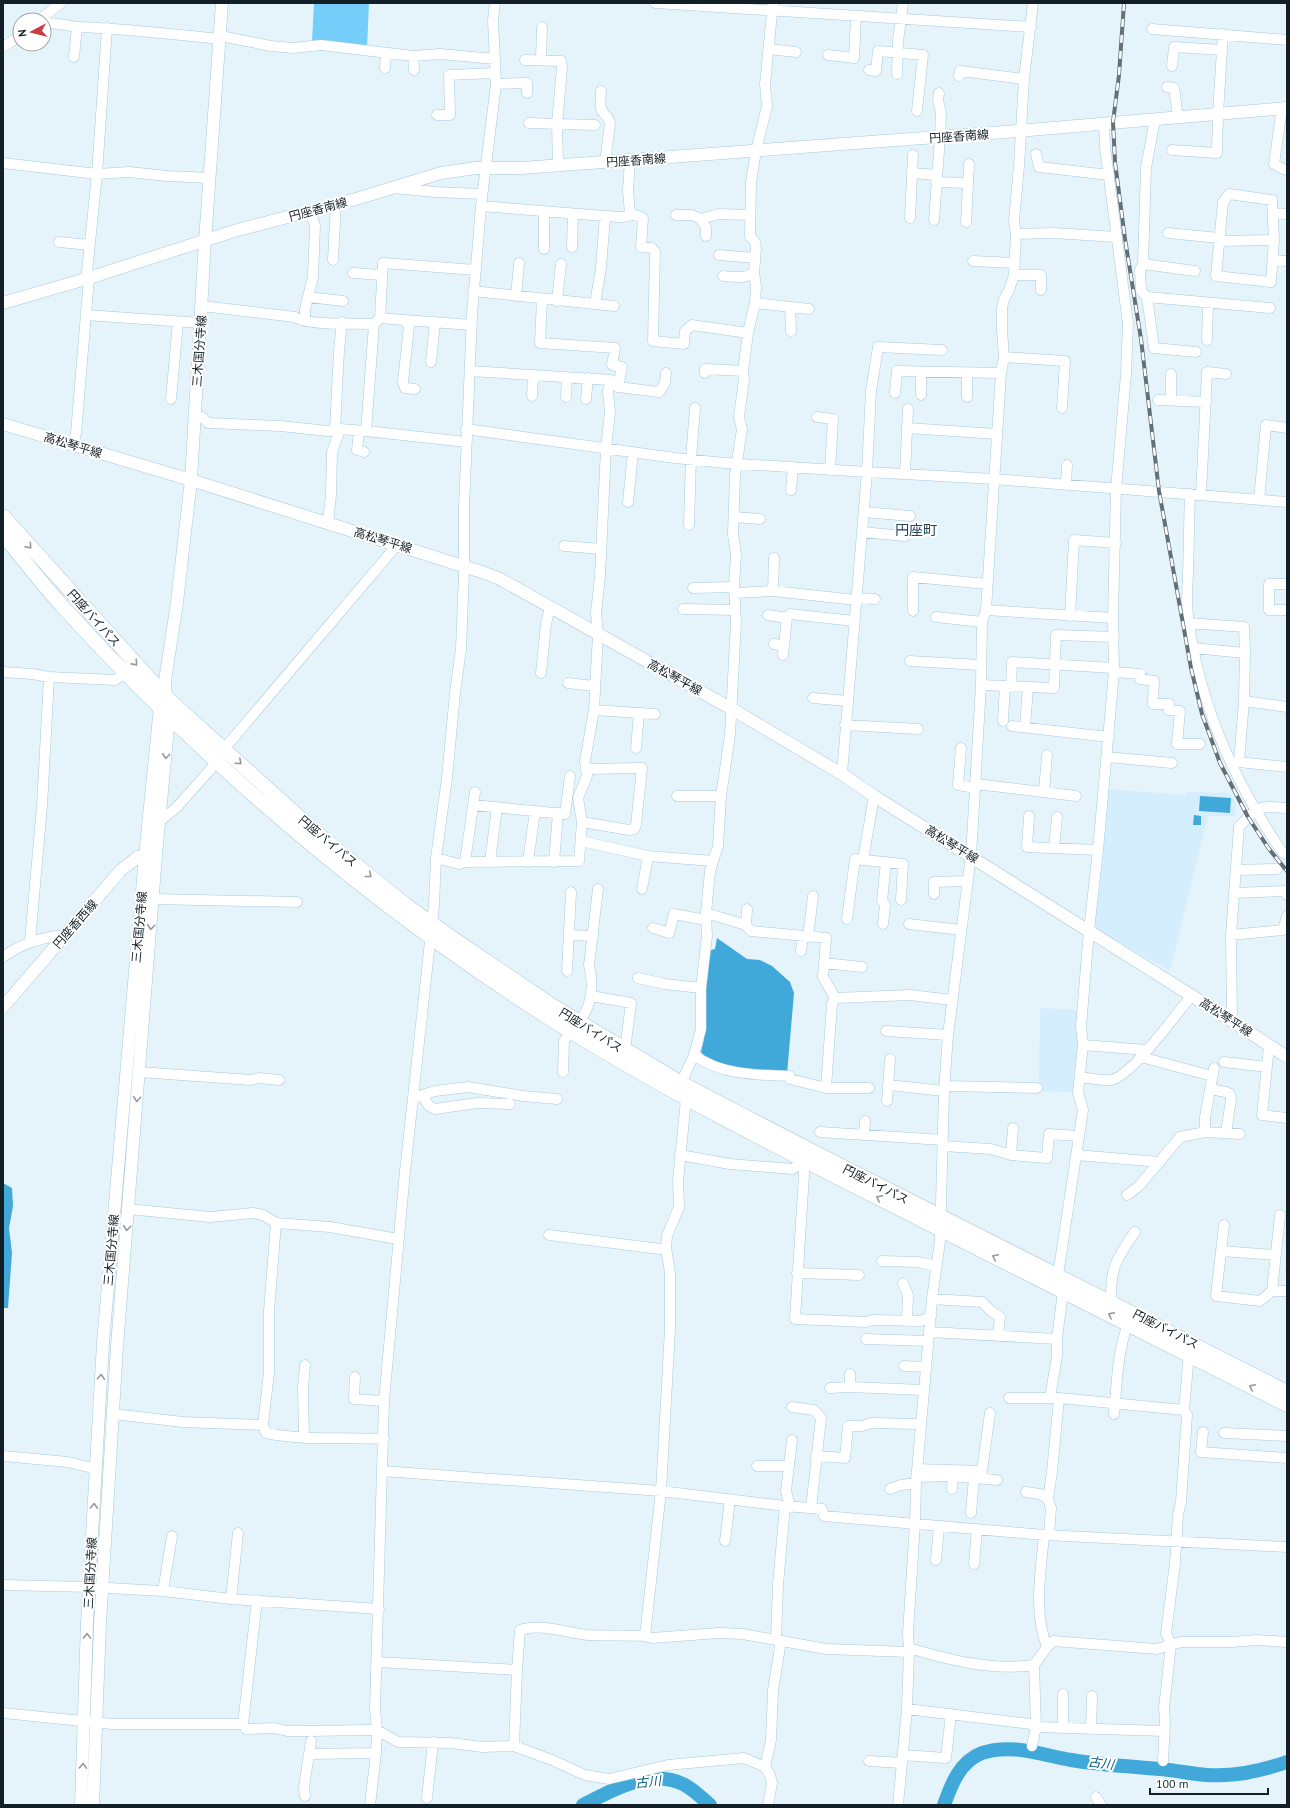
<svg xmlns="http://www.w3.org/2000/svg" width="1290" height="1808" viewBox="0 0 1290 1808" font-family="'PT Sans','Noto Sans JP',sans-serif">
<rect width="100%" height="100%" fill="#e5f3fb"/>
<path fill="#d5eefd" d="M1107 789 1185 795 1187 792 1231 793 1236 803 1235 816H1208L1170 971 1097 929 1094 923Z
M1040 1008 1080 1010 1082 1045 1075 1092 1039 1091Z"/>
<path fill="#75cdf9" d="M314 3H369L367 48 312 42Z"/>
<path fill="#40a9d9" d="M1200 796 1231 798 1230 813 1199 811Z
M1194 815 1201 816V825H1193Z
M717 938 747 959 760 960 772 966 790 982 794 993 787 1074 737 1069 708 1060 701 1052C707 1030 705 1018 705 996 705 981 709 965 711 950L715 949Z
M3 1183 12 1188 13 1206 9 1228 12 1253 8 1308H3Z"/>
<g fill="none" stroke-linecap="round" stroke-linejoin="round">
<path stroke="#40a9d9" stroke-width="14" d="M583 1805C613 1790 649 1768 683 1784 693 1789 702 1798 710 1805
M944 1805C951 1785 960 1761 982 1753 1011 1743 1042 1755 1071 1760 1100 1765 1129 1766 1159 1769 1175 1770 1191 1774 1207 1775 1234 1777 1261 1771 1287 1762"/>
<g stroke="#a8cadd" stroke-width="11">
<path id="minor" d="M655 3 1031 27
M39 20 61 3
M44 21 46 23C58 23 68 26 79 27 127 29 173 34 220 39
M1152 29 1287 40
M221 36 271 46 293 48 321 45 413 56 440 54 495 59
M3 47 20 36
M769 49 796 52
M828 55 854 58 856 16
M413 56 414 70
M74 57 77 27
M541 59 542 27
M525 60 561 61 562 68 557 124 558 165
M1172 66 1174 47 1222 50
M385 68 386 53
M869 70 876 71 878 51 923 55 917 111
M897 74 898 41 903 3
M959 76 960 71 1024 79
M496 84 527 83V93
M1167 87 1174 88 1178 117
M601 91C601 97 599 106 602 111 606 116 609 117 610 124L605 162
M1282 108 1274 164 1283 169 1287 170
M437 115H450L449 75 495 73
M1155 119 1146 168 1143 264 1140 270 1141 291 1147 297 1154 348 1196 352
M529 123 595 125
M1172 150 1217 153 1218 114 1223 34
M1036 154 1039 167 1109 175
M3 163 97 174 129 172 167 176 210 178
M913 173 936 175
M936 182 968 183
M394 188 435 192 482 194
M1229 194 1272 200 1274 240 1271 282 1216 276 1223 202Z
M481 206 605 216C610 216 616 217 621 217 630 216 634 213 643 218L641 247 652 248 655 252 653 341 684 344 685 331 692 325 748 333
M544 211V249
M1273 213 1287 214
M630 214 628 190 630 160
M676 215H692L701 219 706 228V236
M910 218 913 155
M701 219 719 214 750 215
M934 220 940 137 941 113 938 100 939 93
M966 222 969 164
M1168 233 1219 238
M1016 234 1053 233 1117 237
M1219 241 1274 240
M59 242 90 245
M572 247 573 214
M719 255 755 258
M333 260 336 204
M1273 260 1287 261
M973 261 1015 263
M1143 264 1195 271
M353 273 382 275
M1014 275H1041V290
M723 276C734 277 745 279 754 273
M473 291 614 306
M516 296 519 263
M308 297 343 301
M1147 297 1270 308
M542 299 540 343 615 348 612 365 622 367 618 387 659 392 665 383 666 373
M557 301 561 264
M755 303 809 309
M595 304 601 268 605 216
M202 306 295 317C306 326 358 323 374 324
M790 307 791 331
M86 315 201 323
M380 318 404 320 409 326 403 382 405 388 415 389
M404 320 472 325
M305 321V309L313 277 315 225 309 211
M1207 340 1208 303
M1004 357 1065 361 1062 408
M431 362 435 322
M705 373V369L743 371
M895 393 897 371 1001 373
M921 395V372
M532 396 533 375
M566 397 567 377
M967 397V373
M171 399 178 322
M586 399 588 378
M1158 400 1206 402
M1171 400V374
M195 415 202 417 208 423 280 426 328 431 340 429 366 431 466 442
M817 417 833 419 830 470
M907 428 997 434
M466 429 675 458 725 463 867 472 994 479 1287 502
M335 430 339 351 342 322
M359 431 357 450 364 452
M366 431 374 324 380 318 383 263 476 270
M73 446 76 433 89 278 87 272 97 174 107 28
M905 474 908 409
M1066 484 1067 465
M791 490 793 467
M1190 494C1189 520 1189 546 1188 573 1187 590 1186 608 1189 624 1201 707 1236 785 1283 853L1287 854
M1201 495 1207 372 1226 374
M1259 500 1266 425 1287 428
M628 502 633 452
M864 512 910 516
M734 517 760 519
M328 523 331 495 332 452 340 429
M689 525 691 459 695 408
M862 532 905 536
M564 546 601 549
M1287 584H1269V610H1287
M693 588 734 587
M773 591 774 558
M735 593 773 591 856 600
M856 598 875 599
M683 609 735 610
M986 610 1113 618
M913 611V577L987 584
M768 615 787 618
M1070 616 1074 540 1116 543
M936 617 982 622
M1188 623 1244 627 1245 653
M774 644 784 646
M1193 648 1245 653 1244 701 1239 762 1232 764
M783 655 787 618 790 614 854 621
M910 661 980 665
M3 672 32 674 49 677 115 680 125 673
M1114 672 1140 674V679L1154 681 1153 704H1169V710L1180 711 1177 744H1200
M541 673 546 624 550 607
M568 683 594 686
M981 685 1054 688 1056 635 1114 637
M1011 687 1012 662 1114 668
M813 698 847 701
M1244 701 1287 707
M594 710 655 714
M1003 721 1005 686
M845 725 918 729
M1012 726 1109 737
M1025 727 1028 688
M636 748 639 713
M961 748 958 785 976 788
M224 749 397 545
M1107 757 1172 763
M1239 762 1287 767
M842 774 867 472 871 391 878 347 942 350
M976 784 1076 796
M1044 792 1047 755
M677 796H721
M473 805 565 814 570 776
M1029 816 1027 847 1098 850
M159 822 177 807 217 762
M582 822 629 830 634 829 636 825 642 768 586 769
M581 841 648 856 713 861
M1054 848 1057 817
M436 858 459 864 465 862 579 861 582 822 578 798 587 776 585 761 594 710 598 634 596 613 600 576 606 448 610 412 608 392 611 380 470 371
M863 860 874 796
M465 862 475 792
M490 862 497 807
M528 862 535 811
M554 862 558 813
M1236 870 1277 869
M642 889 648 856
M1234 893 1285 891 1287 895
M934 894V882L968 881
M153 899 297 902
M706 913 746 925 751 931 826 938 823 977 835 998 832 1004 826 1088
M847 919 855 859 903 864 901 900
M883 924 885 905 882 901 886 862
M909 924 961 930
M746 925 747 909
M653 928 669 933 674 914 706 920
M569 935 593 936
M1231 935 1283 930 1287 916
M808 937 813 896
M30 941 42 806 49 677
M801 951 803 936
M3 957C22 943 42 937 65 935
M824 963 862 967
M567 971 571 892
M638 978 665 984 701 988
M591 996 631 1003 625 1050
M835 998 910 995 952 1000
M1232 1021 1231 935 1239 827C1258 805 1259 806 1287 808
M579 1022C592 1006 594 985 589 965L598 889
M886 1031 948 1035
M1083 1045 1147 1050
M1269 1046 1262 1115 1287 1118
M694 1055C720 1075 758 1075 790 1076V1079L826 1088H869
M1141 1057 1212 1076
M1224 1062 1267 1067
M139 1072 251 1080 259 1078 279 1080
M563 1072 564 1041 571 1031
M1080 1077C1090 1078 1102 1081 1111 1080 1131 1077 1177 1013 1192 995
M889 1085 944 1091
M945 1086 1037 1088
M1210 1089 1226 1092 1230 1094 1231 1099 1226 1133
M422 1095 429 1106 435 1109 477 1103 510 1104
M413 1098 435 1091 468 1087 523 1096 557 1099
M887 1101 890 1059
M820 1132 943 1140
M1205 1132V1117L1214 1068
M864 1135 865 1121
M943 1146 991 1149 1011 1155 1047 1158 1049 1134 1079 1136
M680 1155 730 1164 793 1169 804 1160
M807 1155 804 1160V1174L795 1319 866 1322 872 1320 921 1321 931 1316
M1011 1155 1013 1128
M1076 1155 1160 1162
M1127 1195 1139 1186 1180 1137 1205 1132 1240 1134
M128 1209 210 1217 253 1213 263 1215 276 1223 269 1311V1372L263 1425 266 1433C305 1441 345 1437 384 1439
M276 1223 330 1227 398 1239
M1224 1225 1216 1296 1260 1301 1272 1291H1287
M549 1235 660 1249 666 1248
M1221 1251 1276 1255
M882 1261 918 1262 936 1266
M797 1273 859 1275
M1058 1275 1083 1110 1078 1093 1083 1045 1081 1027 1089 930 1098 850 1114 672 1113 618 1116 489 1126 374 1128 324 1105 147 1104 123
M903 1283 908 1295 907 1321
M1272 1291 1280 1215
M932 1299 982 1302 991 1311 1000 1317 998 1336
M1112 1302C1108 1271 1118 1256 1135 1232
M929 1332 1057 1339
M866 1339 928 1341
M904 1366 926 1367
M355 1377 354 1399 384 1401
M850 1387V1374
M830 1388 850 1387 923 1390
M1009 1398H1059L1184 1410
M1050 1398 1057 1356V1339L1063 1291
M792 1407 814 1410 821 1418 811 1508
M113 1414 183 1422 263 1425
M1114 1414C1117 1384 1117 1352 1128 1324
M1203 1432 1201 1452 1287 1458
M1224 1433 1287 1436
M304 1438 303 1388 305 1365
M3 1456 68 1462 96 1469
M816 1456 845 1458 848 1426H862L871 1423 920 1424
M757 1466H789
M917 1469 982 1471 990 1413
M382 1471 661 1491 785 1506 822 1509 824 1516 1044 1535 1287 1547
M916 1477 953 1476 997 1480
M890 1489 901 1485 916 1483
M952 1489 953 1476
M1026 1492 1040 1494 1048 1499
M790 1507 786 1491 792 1440
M971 1513 974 1477
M1049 1534 1051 1508 1048 1499 1052 1472 1059 1398
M1044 1535C1041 1571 1033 1612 1047 1647
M725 1541 730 1500
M936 1560 939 1526
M974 1564 977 1530
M3 1585 90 1587 163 1591 231 1599 379 1609
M163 1591 172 1536
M231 1599 238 1533
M645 1636 652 1638 719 1633 743 1634 826 1649 909 1652
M776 1639 778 1585 785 1506
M909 1648C949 1660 992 1671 1034 1665
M378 1662 517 1670
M907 1709 1031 1724 1036 1727 1164 1731
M3 1713 112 1724H243L257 1600
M243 1724 246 1729 274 1728 287 1731H310L369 1730H377L398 1742 451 1743 482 1747 514 1746 552 1760 585 1775 609 1779 668 1765 744 1758 765 1767 770 1775 772 1783 768 1805
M1063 1727V1694
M1091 1729 1092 1696
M514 1746 517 1670 520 1630C541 1623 567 1633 588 1635 607 1636 626 1635 645 1636L661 1491 670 1329V1273L666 1248 667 1236 679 1207 678 1181 686 1099 681 1083 694 1055 701 1029V988L707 936 706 913 710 871 718 846 721 796 730 735 736 622 734 587 736 554 733 535 735 475 742 429 739 417 744 379 743 371 748 333 755 303 756 286 754 273 756 249 755 242 750 236 751 182 756 151 767 106 765 84 773 3
M1032 1746 1036 1727 1034 1665 1047 1647 1053 1641 1157 1649 1181 1642H1231L1257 1640 1287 1642
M309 1754 376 1753
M903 1755 946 1758 951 1714
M869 1761 902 1763
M1163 1761 1165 1722 1164 1708 1171 1644 1166 1633 1175 1563 1178 1515 1181 1502 1187 1415 1184 1410 1189 1354
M765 1767 771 1740 773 1690 781 1641
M305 1796 304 1787 311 1741
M1096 1797 1101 1805
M427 1798 433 1742
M370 1805 376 1753 377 1730 375 1709 384 1401 405 1171 434 905 436 858 447 778 455 693 461 649 464 572V507L472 315 481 206 496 84 493 20 495 3
M898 1805 907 1709 909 1652 908 1633 915 1523 916 1483 932 1299 940 1241 944 1091 948 1035 971 856 981 685 982 622 986 610 1001 373 1004 357 1002 330V308L1004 299 1009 290 1014 275 1016 234 1014 220 1019 166 1024 79 1033 3"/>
</g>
<g stroke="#a8cadd" stroke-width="13">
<path id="major" d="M3 303 89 278 234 231 356 199 441 173 476 168H522L1018 131 1287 108
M3 424 191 480 485 573 500 579 732 709 842 774 874 796 1232 1021 1287 1057
M3 1007 121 870 138 857 151 856
M81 1805 87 1623 103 1343 145 856 160 707 163 702
M93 1805 100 1624 117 1346 156 855 169 717 166 697 165 681 177 602 191 480 205 241 222 3"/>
</g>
<g stroke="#a8cadd" stroke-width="15">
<path id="highway" d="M3 516 166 697 318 834 407 906 461 944 553 1006 681 1083 810 1150 1287 1392
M3 535C23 559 42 584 63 607 206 764 370 904 549 1018 660 1088 777 1147 894 1206 1025 1272 1156 1338 1287 1405"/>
</g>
<use href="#minor" stroke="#fff" stroke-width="10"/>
<use href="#major" stroke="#fff" stroke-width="12"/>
<use href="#highway" stroke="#fff" stroke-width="14"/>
<g stroke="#637078" stroke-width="4">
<path id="rail" d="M1124 3 1119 75 1113 122 1115 162 1125 239 1141 339 1159 491 1191 668 1202 714 1220 763 1248 817 1269 849 1287 871"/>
</g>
<use href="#rail" stroke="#fff" stroke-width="2.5" stroke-dasharray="8" stroke-linecap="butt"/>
</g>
<defs><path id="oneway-chevron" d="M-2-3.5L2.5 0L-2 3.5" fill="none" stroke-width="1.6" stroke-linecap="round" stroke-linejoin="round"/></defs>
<g stroke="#949a9d">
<use href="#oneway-chevron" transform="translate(29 546) rotate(49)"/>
<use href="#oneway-chevron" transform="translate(135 663) rotate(48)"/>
<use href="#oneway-chevron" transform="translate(166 756) rotate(95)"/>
<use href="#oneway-chevron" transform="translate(239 762) rotate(42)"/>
<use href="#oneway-chevron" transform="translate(369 875) rotate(39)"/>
<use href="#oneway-chevron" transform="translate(151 927) rotate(95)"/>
<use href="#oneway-chevron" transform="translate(137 1099) rotate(95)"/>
<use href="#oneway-chevron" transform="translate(879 1198) rotate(-153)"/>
<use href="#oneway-chevron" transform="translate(127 1228) rotate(95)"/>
<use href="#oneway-chevron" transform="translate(995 1257) rotate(-153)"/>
<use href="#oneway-chevron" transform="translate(1111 1315) rotate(-153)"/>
<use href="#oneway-chevron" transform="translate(101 1377) rotate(-87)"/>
<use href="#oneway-chevron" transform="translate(1252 1387) rotate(-153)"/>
<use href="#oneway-chevron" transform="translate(94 1506) rotate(-87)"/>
<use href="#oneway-chevron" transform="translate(87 1636) rotate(-88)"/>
<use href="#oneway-chevron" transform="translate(83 1766) rotate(-88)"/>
</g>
<g text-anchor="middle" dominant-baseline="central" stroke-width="4" stroke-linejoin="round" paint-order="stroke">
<g font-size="12" fill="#121f26" stroke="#fff">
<text transform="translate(959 136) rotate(-4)">円座香南線</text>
<text transform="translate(636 160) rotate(-4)">円座香南線</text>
<text transform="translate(318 209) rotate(-15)">円座香南線</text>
<text transform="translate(199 351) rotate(-86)">三木国分寺線</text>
<text transform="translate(73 445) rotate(17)">高松琴平線</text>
<text transform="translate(383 540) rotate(17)">高松琴平線</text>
<text transform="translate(94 618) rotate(48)">円座バイパス</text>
<text transform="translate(675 677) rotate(29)">高松琴平線</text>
<text transform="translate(328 841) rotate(40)">円座バイパス</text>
<text transform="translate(952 844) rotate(32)">高松琴平線</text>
<text transform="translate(75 924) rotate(-49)">円座香西線</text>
<text transform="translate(139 927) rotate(-85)">三木国分寺線</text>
<text transform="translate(1226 1017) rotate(33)">高松琴平線</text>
<text transform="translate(591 1030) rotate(32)">円座バイパス</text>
<text transform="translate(876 1184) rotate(27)">円座バイパス</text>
<text transform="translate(111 1250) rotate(-85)">三木国分寺線</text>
<text transform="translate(1166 1329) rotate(27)">円座バイパス</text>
<text transform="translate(90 1573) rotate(-87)">三木国分寺線</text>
</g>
<g font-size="13" font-style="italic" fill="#065c7c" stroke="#fff">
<text transform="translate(1101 1763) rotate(8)">古川</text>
<text transform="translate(648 1782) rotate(-6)">古川</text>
</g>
<g font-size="14" fill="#254454" stroke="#fff">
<text x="916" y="530">円座町</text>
</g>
</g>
<rect width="1290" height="1808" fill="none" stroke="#121f26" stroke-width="8"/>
<g transform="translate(32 32) rotate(263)"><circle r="19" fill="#ffffff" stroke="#a0a5a8"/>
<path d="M0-3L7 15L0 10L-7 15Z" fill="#cb3b44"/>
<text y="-6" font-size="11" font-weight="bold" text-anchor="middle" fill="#121f26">N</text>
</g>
<path d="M1150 1788v6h118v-6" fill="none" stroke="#121f26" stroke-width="2"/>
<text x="1156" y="1788" font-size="12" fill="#121f26" stroke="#ffffff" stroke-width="3" paint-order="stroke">100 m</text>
</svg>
